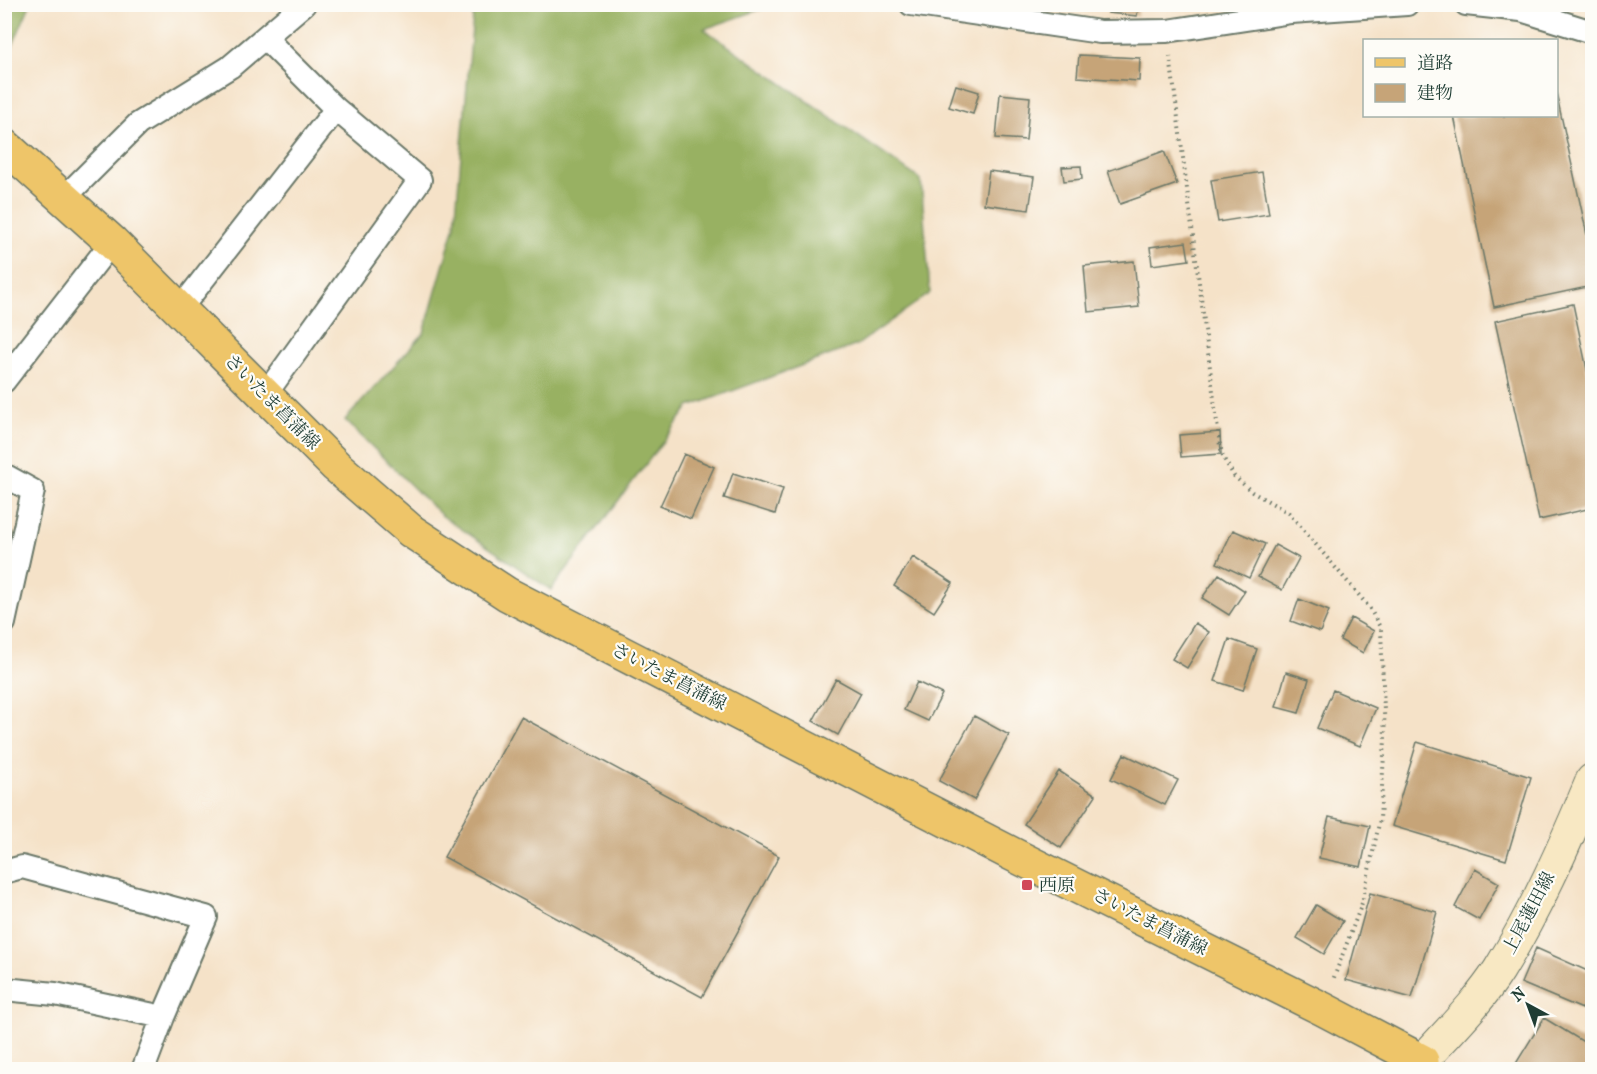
<svg xmlns="http://www.w3.org/2000/svg" width="1597" height="1074" viewBox="0 0 1597 1074" font-family="'IM FELL French Canon','Noto Serif JP',serif">
<rect width="100%" height="100%" fill="#fdfcf7"/>
<filter id="ink" filterUnits="userSpaceOnUse"><feTurbulence type="fractalNoise" baseFrequency=".0167" numOctaves="2"/><feDisplacementMap in="SourceGraphic" scale="12" xChannelSelector="R" yChannelSelector="G"/><feConvolveMatrix kernelMatrix="1 2 1 2 8 2 1 2 1" color-interpolation-filters="sRGB"/></filter>
<filter id="wash" filterUnits="userSpaceOnUse"><feTurbulence type="fractalNoise" baseFrequency=".008" numOctaves="4" result="noise"/><feDisplacementMap in="SourceGraphic" scale="24" xChannelSelector="R" yChannelSelector="G"/><feGaussianBlur stdDeviation="1.35" result="paint"/><feColorMatrix in="noise" values="0 0 0 0 0 0 0 0 0 0 0 0 0 0 0 0 0 1.4 0 .05"/><feComposite in="paint" operator="in"/></filter>
<g filter="url(#wash)">
<rect width="100%" height="100%" fill="#f5e2c8"/>
<path fill="#98b162" stroke="#5c774b" stroke-width="1.5" d="M5 4 30 5 5 63 4 5Z
M474 5H773L704 29 921 180 930 293 857 345 689 407 551 590 441 515 345 420 424 333 455 225Z"/>
<g id="blocks">
<path fill="#c6a478" d="M1109 4H1139L1137 16 1108 13Z
M1079 55 1140 58 1139 81 1077 77Z
M956 85 979 92 973 114 949 107Z
M1556 92 1592 258V286L1494 307 1454 116H1556Z
M1000 94 1030 97 1026 140 996 138Z
M1164 151 1177 184 1120 204 1108 171Z
M1081 166 1082 179 1064 181 1062 167Z
M989 171 1034 177 1029 210 984 204Z
M1262 172 1269 214 1218 222 1211 180Z
M1186 242 1189 260 1152 265 1150 247Z
M1134 261 1139 307 1088 312 1084 266Z
M1573 304 1592 393V508L1539 520 1495 321Z
M1220 432 1221 454 1181 457 1179 435Z
M684 454 714 467 691 519 660 506Z
M733 473 783 489 775 514 724 498Z
M1233 530 1265 544 1249 578 1217 563Z
M1275 545 1299 558 1282 590 1258 577Z
M913 557 953 583 934 612 894 586Z
M1219 574 1245 591 1229 615 1202 598Z
M1299 599 1329 611 1320 632 1291 621Z
M1351 618 1374 631 1363 653 1340 640Z
M1195 623 1209 632 1187 668 1172 659Z
M1229 639 1257 649 1243 690 1215 681Z
M1286 672 1309 679 1299 713 1276 707Z
M836 679 861 693 838 735 813 721Z
M917 682 942 694 928 721 904 710Z
M1333 690 1376 708 1360 746 1317 728Z
M974 716 1009 735 974 800 939 781Z
M521 717 779 856 702 997 444 857Z
M1417 742 1531 777 1506 860 1392 826Z
M1124 754 1178 780 1165 805 1111 779Z
M1059 771 1096 795 1061 848 1024 824Z
M1329 817 1370 826 1361 867 1319 858Z
M1475 869 1499 883 1479 920 1455 907Z
M1370 893 1437 912 1412 998 1346 980Z
M1316 905 1343 921 1324 954 1297 938Z
M1536 948 1592 973V1013L1521 983Z
M1544 1018 1592 1047V1070H1512Z"/>
</g>
</g>
<g filter="url(#ink)">
<use href="#blocks" fill-opacity="0" stroke="#6a7768" stroke-width="1.5"/>
<g fill="none" stroke-linecap="round" stroke-linejoin="round">
<g stroke="#6a7768" stroke-width="26">
<path id="minor" d="M911 4 1100 32 1167 31 1291 12 1407 4
M1466 4 1521 10 1592 32
M265 38 336 109 420 180 265 395
M64 198 138 124 230 67 304 4
M180 309 336 109
M4 381 112 242
M4 475 33 491 4 623
M4 872 22 867 206 917 163 1017 143 1070
M4 989 55 994 163 1017"/>
</g>
<g stroke="#6a7768" stroke-width="34">
<path id="secondary" d="M1422 1061C1448 1032 1478 1003 1499 970 1536 910 1565 845 1592 780"/>
</g>
<g stroke="#6a7768" stroke-width="36">
<path id="primary" d="M4 145 112 242 336 466 411 531 507 594 1012 854 1323 1009 1422 1061 1413 1070"/>
</g>
<path stroke="#6a7768" stroke-width="4" stroke-dasharray="1.5 4.5" stroke-linecap="butt" d="M1170 56 1220 446 1224 459 1234 476 1252 492 1289 513 1369 607 1381 629 1385 739 1380 819 1362 903 1333 980"/>
<use href="#minor" stroke="#fff" stroke-width="22"/>
<use href="#secondary" stroke="#f8e8c3" stroke-width="32"/>
<use href="#primary" stroke="#eec569" stroke-width="33"/>
</g>
</g>
<rect fill="#d1495b" stroke="#fdfcf7" stroke-width="2" x="1021" y="879" width="12" height="12" rx="3"/>
<g text-anchor="middle" dominant-baseline="central" stroke-width="4.5" stroke-linejoin="round" paint-order="stroke">
<g font-size="18" fill="#1f3d34" stroke="#fdfcf7">
<text transform="translate(272 402) rotate(45)">さいたま菖蒲線</text>
<text transform="translate(669 677) rotate(27)">さいたま菖蒲線</text>
<text transform="translate(1529 913) rotate(-62)">上尾蓮田線</text>
<text transform="translate(1150 922) rotate(27)">さいたま菖蒲線</text>
</g>
<g font-size="18" fill="#1f3d34" stroke="#fdfcf7" text-anchor="start">
<text x="1039" y="885">西原</text>
</g>
</g>
<rect width="1597" height="1074" fill="none" stroke="#fdfcf7" stroke-width="24"/>
<rect x="1363" y="39" width="195" height="78" fill="#fdfcf7" stroke="#a4b0a9" stroke-width="1.5"/>
<rect x="1375" y="58" width="30" height="9" fill="#eec569" stroke="#a4b0a9" stroke-width="1.5"/>
<text x="1417" y="69" font-size="18" fill="#1f3d34">道路</text>
<rect x="1375" y="84" width="30" height="18" fill="#c6a478" stroke="#a4b0a9" stroke-width="1.5"/>
<text x="1417" y="99" font-size="18" fill="#1f3d34">建物</text>
<g transform="translate(1528 1005) rotate(319)" stroke="#fdfcf7" stroke-width="4.5" paint-order="stroke">
<path d="M0-4.5L10 22L0 15L-10 22Z" fill="#1f3d34"/>
<text y="-9" font-size="16" font-weight="bold" text-anchor="middle" fill="#1f3d34">N</text>
</g>
</svg>
